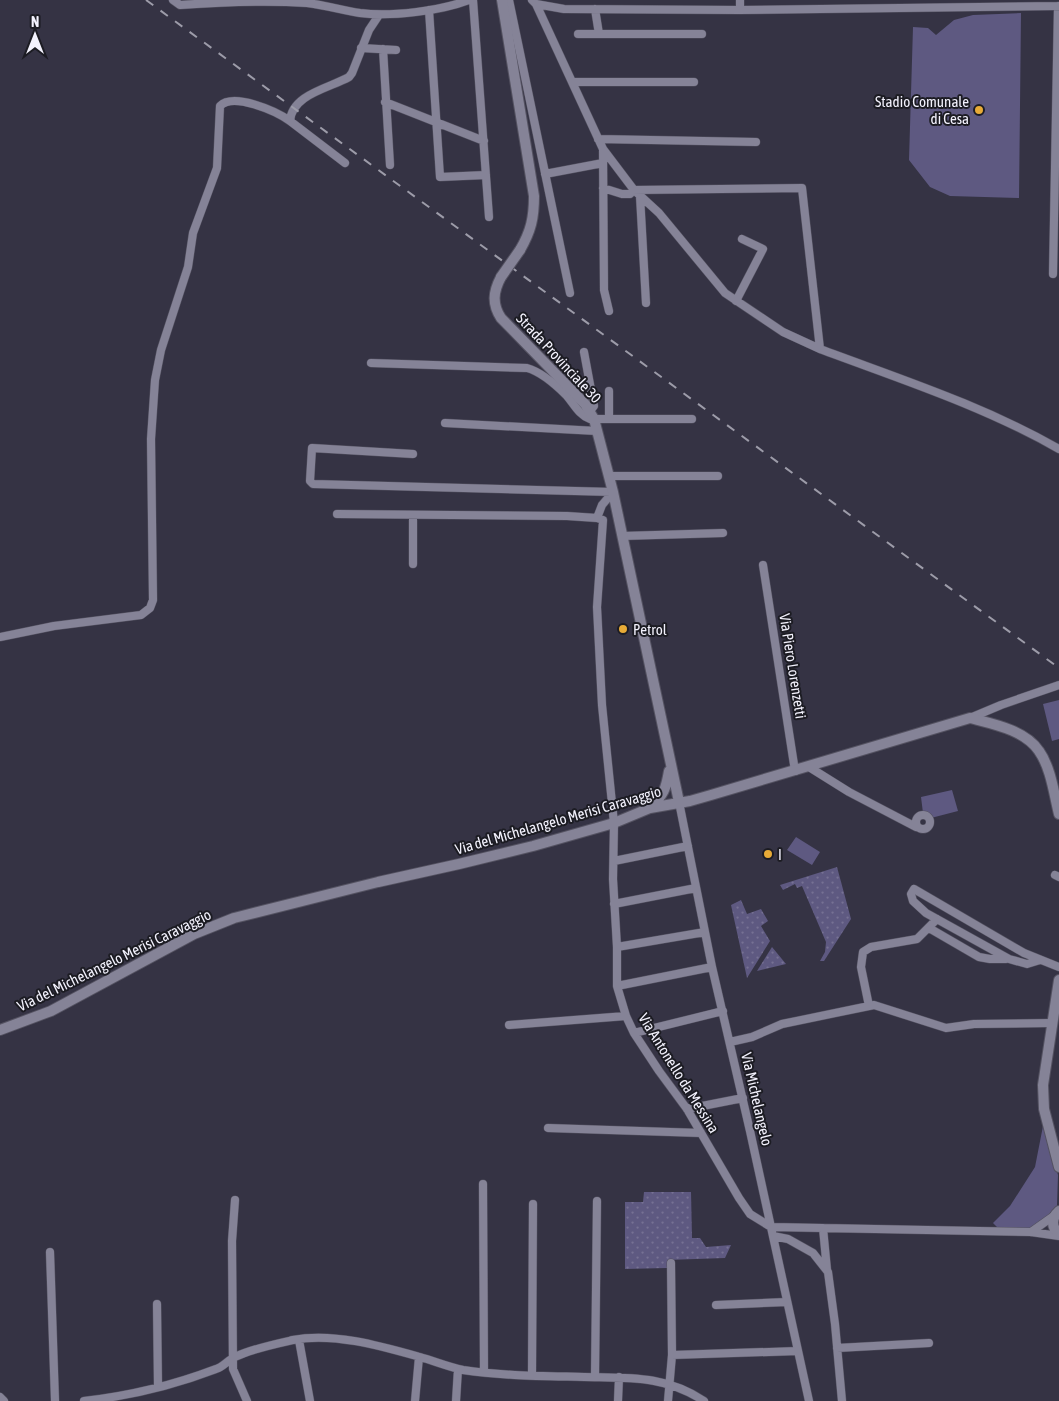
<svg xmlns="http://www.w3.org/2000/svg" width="1059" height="1401" viewBox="0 0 1059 1401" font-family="'Asap Condensed',sans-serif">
<defs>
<pattern id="grass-dots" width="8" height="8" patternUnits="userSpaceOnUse" patternTransform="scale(1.25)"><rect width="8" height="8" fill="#5e5981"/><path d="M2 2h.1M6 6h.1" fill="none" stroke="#767194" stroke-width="1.8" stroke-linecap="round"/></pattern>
</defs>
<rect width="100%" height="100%" fill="#353344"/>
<path fill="url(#grass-dots)" d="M837 867 851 919 824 961H820L825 952 826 942 802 886 797 888 795 884 783 890 780 885Z
M741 900 747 914 761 909 768 921 761 926 770 941 747 978 731 905Z
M772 947 786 964 757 971Z
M644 1192H691L692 1238H700L706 1247 731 1245 725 1258 667 1260V1268L625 1269V1202H643Z"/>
<path fill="#5e5981" d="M1021 13 1019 198 950 196 930 187 909 160 913 27 928 28 936 35 954 20 973 15Z
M1059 700V739L1052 741 1043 704Z
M952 790 958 811 931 818 923 813 921 797Z
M796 837 820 852 812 865 787 850Z
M1043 1126 1058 1175 1057 1206 1053 1212 1030 1228H998L993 1223 1010 1206 1035 1167Z"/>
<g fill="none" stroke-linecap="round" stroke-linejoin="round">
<g stroke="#545261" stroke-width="9">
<path id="minor" d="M173 0 180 5C222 2 264 0 307 3 324 5 342 10 360 13 391 17 440 11 469 0
M473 0 489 217
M509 0 570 293
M532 0 536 4 564 9 740 10 1059 6
M740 0V10
M536 4 603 149 634 190 659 213 725 293 783 332 820 349 802 188 634 190 630 194H622L603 188
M595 9 599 34
M429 10 440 177 486 175
M578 34H702
M361 48 396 50
M383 49 390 165
M573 82H694
M385 102 484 141
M598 139 756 142
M603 149 604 290 609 311
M345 163 290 121C292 94 330 88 349 77L352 73 369 30 379 15
M545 174 603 163
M640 196 646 303
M1053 274 1058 6
M736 301 763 249 742 239
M820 349C900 379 984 406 1059 449
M584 352 594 406 590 411
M371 363 527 368C542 372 556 385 567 396 574 404 579 415 590 419H692
M609 419V391
M445 423 597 431
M413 454 312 448 310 481 313 484 613 492
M609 476H718
M337 514 567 516 597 518 602 505 613 492
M413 515V564
M597 518 603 520 597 607 602 705 614 823 613 879 617 947V986L626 1016 634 1033 659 1071 687 1109 739 1198 750 1214 771 1227 1031 1232 1059 1236
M622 536 723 533
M763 565 795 771
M0 637 54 626 141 615 150 608 153 600 151 439 155 380 161 350 188 267 193 233 217 168 220 106C233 92 276 111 290 121
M970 718 1001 705 1059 685
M809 767 849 792 916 827
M679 802 712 967 750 1131 809 1401
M916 822a7 7 0 1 1 14 0a7 7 0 1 1-14 0Z
M614 861 688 846
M1055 875 1059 877
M614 904 696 888
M929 928 979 957 990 959H1006
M617 947 705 932
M1040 960 1027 964 1009 959 926 913 913 901 911 894 914 889 1024 953 1059 967
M617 986 712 967
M869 1006 861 967 863 952 871 947 917 939 937 919
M509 1025 626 1016
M634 1033 723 1011
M730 1042 752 1037 782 1024 874 1005 946 1028 974 1024 1052 1023
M687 1109 743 1098
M548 1128 701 1133
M483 1184 484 1372
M235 1200 232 1241 233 1369 247 1401
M823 1228 827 1270
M1031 1232 1055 1215
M773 1236 788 1239 813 1253 828 1272 835 1324 842 1401
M50 1252 55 1401
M157 1304 158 1387
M716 1305 787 1302
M299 1340 310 1401
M837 1348 929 1343
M672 1355 798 1351
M532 1375 533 1204
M595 1377 597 1201
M0 1397 4 1401
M84 1401C129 1396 174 1385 216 1369 223 1367 228 1360 235 1357 251 1349 275 1344 293 1340 333 1332 381 1346 420 1357 434 1361 449 1367 463 1370 503 1376 544 1376 584 1377 629 1378 665 1375 704 1401
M415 1401 419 1357
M456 1401 458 1369
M618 1401 619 1377
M668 1401 672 1355 671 1263"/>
</g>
<g stroke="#545261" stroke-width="12">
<path id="tertiary" d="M502 0 534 196C534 218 531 231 520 250
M501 277C493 292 492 304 501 318L585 404 594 419 613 492 679 802
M650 808C664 794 666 789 669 771
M1059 980 1043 1085 1044 1109 1059 1167
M0 1030 51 1011 194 934 234 918 378 882 459 864 533 846 614 823 650 808 690 801 711 795 970 718C993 724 1025 730 1039 751 1051 768 1054 794 1059 814
M1059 1211C1051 1218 1051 1227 1059 1234"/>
</g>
<use href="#minor" stroke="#858397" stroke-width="8"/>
<use href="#tertiary" stroke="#858397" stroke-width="10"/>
<path stroke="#9d9ca9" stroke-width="2" stroke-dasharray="9 9" stroke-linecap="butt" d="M146 0 1059 668"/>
<g stroke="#545261" stroke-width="12" stroke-linecap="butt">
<path id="tertiary-bridge" d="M501 277 520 250"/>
</g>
<use href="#tertiary-bridge" stroke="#858397" stroke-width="10"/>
</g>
<g fill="#e8ab37" stroke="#1c1c23" stroke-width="2">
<circle cx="979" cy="110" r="5"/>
<circle cx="623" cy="629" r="5"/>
<circle cx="768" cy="854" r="5"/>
</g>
<g text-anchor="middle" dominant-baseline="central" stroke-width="4" stroke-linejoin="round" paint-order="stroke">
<g font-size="15" fill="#f3f2fd" stroke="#1c1c23" text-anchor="start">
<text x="969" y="101" text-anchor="end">Stadio Comunale<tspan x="969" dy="17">di Cesa</tspan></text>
<text x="633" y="629">Petrol</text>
<text x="778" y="854">I</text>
</g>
<g font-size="15" fill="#f3f2fd" stroke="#1c1c23">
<text transform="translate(559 358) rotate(47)">Strada Provinciale 30</text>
<text transform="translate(793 666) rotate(81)">Via Piero Lorenzetti</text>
<text transform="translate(558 820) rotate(-16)">Via del Michelangelo Merisi Caravaggio</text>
<text transform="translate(114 960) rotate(-26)">Via del Michelangelo Merisi Caravaggio</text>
<text transform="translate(679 1073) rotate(58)">Via Antonello da Messina</text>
<text transform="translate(757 1099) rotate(77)">Via Michelangelo</text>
</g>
</g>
<g transform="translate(35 35)" stroke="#1c1c23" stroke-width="4" paint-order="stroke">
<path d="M0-4L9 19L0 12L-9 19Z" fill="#f3f2fd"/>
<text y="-8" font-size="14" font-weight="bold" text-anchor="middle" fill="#f3f2fd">N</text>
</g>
</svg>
